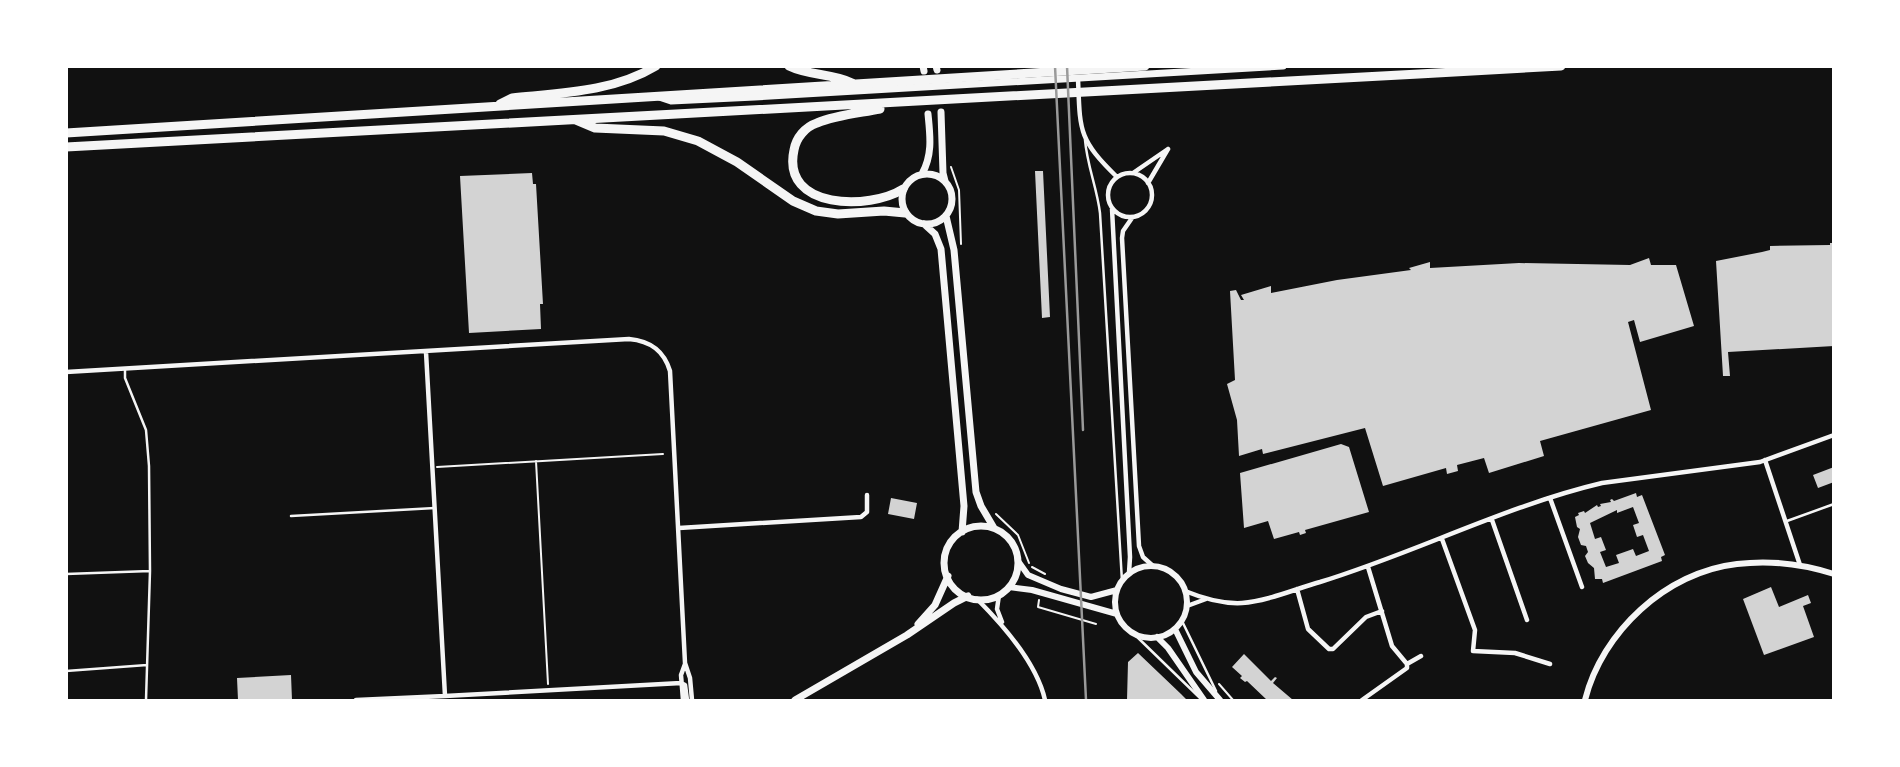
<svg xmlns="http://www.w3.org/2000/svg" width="1900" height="767" viewBox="0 0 1900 767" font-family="Ubuntu,sans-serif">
<rect width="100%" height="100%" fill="#111"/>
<path fill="#d3d3d3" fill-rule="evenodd" d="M1035 171H1043L1050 317 1042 318Z
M532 173 533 184H536L543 304H540L541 329 469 333 460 176Z
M1830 243H1834V346L1728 352 1730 376H1723L1716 261 1762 252 1770 250V246L1830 245Z
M1649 258 1651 265H1676L1694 326 1640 342 1634 320 1628 322 1651 410 1540 441 1544 456 1489 473 1484 458 1457 465 1458 471 1447 474 1446 468 1383 486 1365 428 1263 454 1262 449 1239 456 1237 420 1227 384 1235 380 1230 291 1236 290 1241 300H1244L1241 295 1271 286V293L1337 280 1411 270 1409 268 1430 262V268L1519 263 1630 265Z
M1341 444 1349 447 1369 512 1305 530 1306 533 1300 535 1299 532 1274 539 1268 521 1244 528 1240 473Z
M1834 467V482L1818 488 1813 475Z
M1636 493 1637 497 1642 495 1665 555 1661 557 1662 561 1603 583 1602 579H1595L1594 568 1588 563 1585 556 1588 552 1586 546 1581 545 1578 537 1580 529 1577 527 1575 517 1579 515 1578 513 1584 511 1585 513 1597 505 1598 507 1601 506 1600 504 1611 502 1610 500 1612 499 1614 501ZM1633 507 1639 523 1633 525 1637 537 1643 535 1649 551 1636 556 1633 549 1616 555 1619 563 1606 567 1600 552 1606 550 1601 537 1595 539 1590 523 1617 510V513Z
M891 498 917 503 914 519 888 514Z
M1771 587 1779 607 1808 595 1811 603 1803 606 1814 637 1764 655 1743 599Z
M1138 653 1181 694 1187 700H1127L1128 662Z
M1244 654 1271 681 1275 677 1277 678 1273 683 1293 700H1267L1247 681 1245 682 1240 678 1242 676 1232 667Z
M291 675 292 700H238L237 678Z"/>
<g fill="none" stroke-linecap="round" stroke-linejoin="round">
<path stroke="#f5f5f5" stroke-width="2" d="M951 167 959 190 961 244
M536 461 548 684
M437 467 663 454
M996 514 1018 535 1029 563
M1032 567 1045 574
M1039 600 1038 607 1096 624
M1219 684 1233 700"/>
<path stroke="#f5f5f5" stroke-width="2.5" d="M1085 140C1087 165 1097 188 1100 213L1122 581
M125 369V378L146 430 149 466 150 571 146 700
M291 516 435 508
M1787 521 1834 504
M66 574 150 571
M1182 621 1216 691
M1133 633 1201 699
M66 671 147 665"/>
<path stroke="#f5f5f5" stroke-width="4.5" d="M1078 78C1080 131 1078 139 1117 177
M1108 195a22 22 0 1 1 44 0a22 22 0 1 1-44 0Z
M1133 173 1168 149
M1148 183 1168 149
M1112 209 1130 557 1129 573
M1132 218 1123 231 1122 238 1139 546 1143 557 1153 566
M426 352 445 696 681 683 685 685 687 700
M66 372 629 339C651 341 664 351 670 371L685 663 690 678 692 700
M1765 460 1800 565
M1550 498 1582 587
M1492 520 1527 620
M679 528 861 517 867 512V495
M1442 539 1475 630 1473 651 1515 653 1550 664
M1297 589 1308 629 1329 649H1333L1366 617 1382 611
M1185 591C1202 598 1224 604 1242 603 1268 601 1295 589 1320 582 1415 553 1505 506 1602 483L1760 462 1834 435
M999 595 997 609 1002 622
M977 599C1003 625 1037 664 1045 700
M1187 606 1206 599
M1407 664 1421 656
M356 700 445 696
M683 700 681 675 685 664
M1362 700 1407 668V664L1392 646 1368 567"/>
<path stroke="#f5f5f5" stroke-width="6" d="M1018 561 1028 575 1061 589 1091 597 1117 590
M1115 602a36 36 0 1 1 72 0a36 36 0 1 1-72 0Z
M1009 587 1032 590 1117 614
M1175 629 1196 672 1220 700
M1157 637 1168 648 1204 700
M1585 700C1602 632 1666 572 1737 564 1770 560 1803 564 1834 574"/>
<path stroke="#f5f5f5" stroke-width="7" d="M923 66 924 71
M936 66 937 70
M659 97 671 101 755 97 1283 66
M941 112 943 173 945 181
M902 199a25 25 0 1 1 50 0a25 25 0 1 1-50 0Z
M922 174C933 154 930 135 928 114
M946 216 954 250 976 492 981 506 994 528
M924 224 935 234 941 249 964 506 962 532
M944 563a37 37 0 1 1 74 0a37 37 0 1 1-74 0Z
M918 624 935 605 948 576
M795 700 907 635 954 603 968 596"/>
<path stroke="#f5f5f5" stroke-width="9" d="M789 66C809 76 832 73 852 83
M500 104 512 98C561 93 613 92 656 66
M880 109C860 113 836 115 817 123 805 127 796 138 794 150 781 210 870 210 903 189
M576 120 595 128 664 131 698 141 737 162 793 201 816 211 838 214 884 211 905 213
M66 133 1145 66
M66 147C565 120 1063 94 1561 66"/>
<path stroke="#9a9a9a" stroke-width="2.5" d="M1055 66 1086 700
M1067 66 1083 430"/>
</g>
<rect width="1900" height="767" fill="none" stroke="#ffffff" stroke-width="136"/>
</svg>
